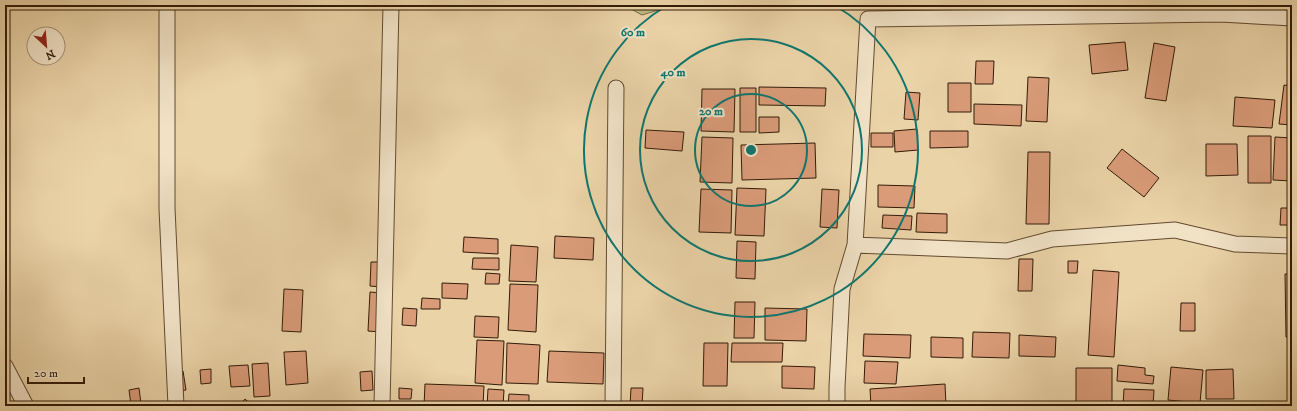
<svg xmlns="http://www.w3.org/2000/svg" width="1297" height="411" viewBox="0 0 1297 411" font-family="'IM FELL DW Pica',serif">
<rect width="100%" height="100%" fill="#ead3a7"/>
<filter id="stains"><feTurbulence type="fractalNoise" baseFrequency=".005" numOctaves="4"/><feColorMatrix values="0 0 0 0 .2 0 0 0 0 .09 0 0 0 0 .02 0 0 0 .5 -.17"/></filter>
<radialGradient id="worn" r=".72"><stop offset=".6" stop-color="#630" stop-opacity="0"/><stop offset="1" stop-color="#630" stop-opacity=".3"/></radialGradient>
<path fill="#bdbb83" stroke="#786c46" d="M624 5H675L642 15Z"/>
<path fill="#d99b78" stroke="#331c08" d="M1125 42 1128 70 1092 74 1089 45Z
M1154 43 1175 47 1166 101 1145 98Z
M976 61H994L993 84H975Z
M1028 77 1049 78 1047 122 1026 121Z
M948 83H971V112H948Z
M1284 85 1292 86V125L1279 124Z
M759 87 826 88 825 106 759 105Z
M740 88H756V132H740Z
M702 89H735L734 132 701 131Z
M906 92 920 93 918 120 904 119Z
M1235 97 1275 100 1272 128 1233 126Z
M974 104 1022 105 1021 126 974 124Z
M759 117H779V132L759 133Z
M917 129 918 150 895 152 894 131Z
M646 130 684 132 682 151 645 148Z
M930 131H968V147L930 148Z
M871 133H893V147H871Z
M1248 136H1271V183H1248Z
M702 137 733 138 732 183 700 182Z
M1275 137 1292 138V181L1273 180Z
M815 143 816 178 742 180 741 145Z
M1206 144H1237L1238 175 1206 176Z
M1122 149 1159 178 1144 197 1107 168Z
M1028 152H1050L1049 224H1026Z
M878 185 915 186 914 208 878 207Z
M737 188 766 189 764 236 735 235Z
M701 189 732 190 731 233 699 232Z
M822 189 839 190 837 228 820 227Z
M1281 208H1290V225H1280Z
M917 213 947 214V233L916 232Z
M883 215 912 216 911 230 882 228Z
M555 236 594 238 593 260 554 258Z
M464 237 498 239V254L463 252Z
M737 241 756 242 755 279 736 278Z
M511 245 538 247 536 282 509 281Z
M473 258H499V270L472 269Z
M1019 259H1033L1032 291H1018Z
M1068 261H1078L1077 273H1068Z
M371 262H382L381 287 370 286Z
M1093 270 1119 272 1114 357 1088 355Z
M486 273 500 274 499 284H485Z
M1285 274H1292V337H1286Z
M442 283 468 284 467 299 442 298Z
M510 284 538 285 536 332 508 330Z
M284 289 303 290 301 332 282 331Z
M370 292 383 293 381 332 368 331Z
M422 298 440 299V309H421Z
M735 302H755L754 338H734Z
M1181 303H1195V331H1180Z
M403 308 417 309 416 326 402 325Z
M765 308 807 309 806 341 765 340Z
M475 316 499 317 498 338 474 337Z
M973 332 1010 333 1009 358 972 357Z
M864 334 911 335 910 358 863 356Z
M1019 335 1056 337 1055 357 1019 356Z
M931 337 963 338V358L931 357Z
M477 340 504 341 502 385 475 383Z
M507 343 540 345 538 384 506 383Z
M704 343H728L727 386H703Z
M732 343H783L782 362H731Z
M306 351 308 383 286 385 284 352Z
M549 351 604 353 603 384 547 382Z
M865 361 898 362 896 384 864 383Z
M268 363 270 396 254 397 252 364Z
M248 365 250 386 231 387 229 366Z
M1118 365 1145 368V375L1154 376 1153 384 1117 381Z
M782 366 815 367 814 389 782 388Z
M1171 367 1203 370 1200 403 1168 400Z
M1076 368H1112V406H1076Z
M211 369V383L201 384 200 370Z
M1233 369 1234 399H1206V370Z
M183 371 186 390 179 391 176 372Z
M372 371 373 390 361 391 360 372Z
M425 384 484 386 483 406H424Z
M945 384 946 406H871L870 389Z
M139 388 141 404 131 405 129 390Z
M399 388 412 389 411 399H399Z
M631 388H643L642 406H630Z
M488 389 504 390 503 406H487Z
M1124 389 1154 390 1153 406H1123Z
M509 394 529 395V406H508Z
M245 399 253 406H239Z
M714 404H734V406H713Z
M733 404 812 405V406H733Z"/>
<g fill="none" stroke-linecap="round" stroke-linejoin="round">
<g stroke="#614a30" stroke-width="17">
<path id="street" d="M167 5V208L176 406
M855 245 1007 251 1052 239 1175 230 1235 244 1292 246
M5 366 26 406
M382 406 391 5
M613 406 616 88
M837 406V387L842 289 855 245 868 19 1221 14 1292 18"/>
</g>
<use href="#street" stroke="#f1e2c6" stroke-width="15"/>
</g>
<g fill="none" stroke="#0f766e" stroke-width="2">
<circle cx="751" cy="150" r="56"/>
<circle cx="751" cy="150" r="111"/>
<path d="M834 5A167 167 0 1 1 668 5"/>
</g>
<circle cx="751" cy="150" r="6" fill="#0f766e" stroke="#f1e2c6" stroke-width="2"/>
<g font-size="12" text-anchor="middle" font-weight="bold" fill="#0f766e" stroke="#f1e2c6" stroke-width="4" stroke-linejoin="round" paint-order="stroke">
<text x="633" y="36">60 m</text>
<text x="673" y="76">40 m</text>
<text x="711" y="115">20 m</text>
</g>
<rect width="1297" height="411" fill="none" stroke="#ead3a7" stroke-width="20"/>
<rect x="6" y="6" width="1285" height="399" fill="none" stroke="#331c08" stroke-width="2"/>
<rect x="10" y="10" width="1277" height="391" fill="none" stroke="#331c08"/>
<g transform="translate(46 46) rotate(154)"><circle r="19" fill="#f1e2c6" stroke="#a5937a"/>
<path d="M0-3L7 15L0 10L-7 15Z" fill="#8f2418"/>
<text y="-6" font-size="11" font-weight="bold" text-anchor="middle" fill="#331c08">N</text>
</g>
<path d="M28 377v6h56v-6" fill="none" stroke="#331c08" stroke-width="2"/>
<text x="34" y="377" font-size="12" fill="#331c08" stroke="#f1e2c6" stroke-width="3" paint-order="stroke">20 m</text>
<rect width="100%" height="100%" filter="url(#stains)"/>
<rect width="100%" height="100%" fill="url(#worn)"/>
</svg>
